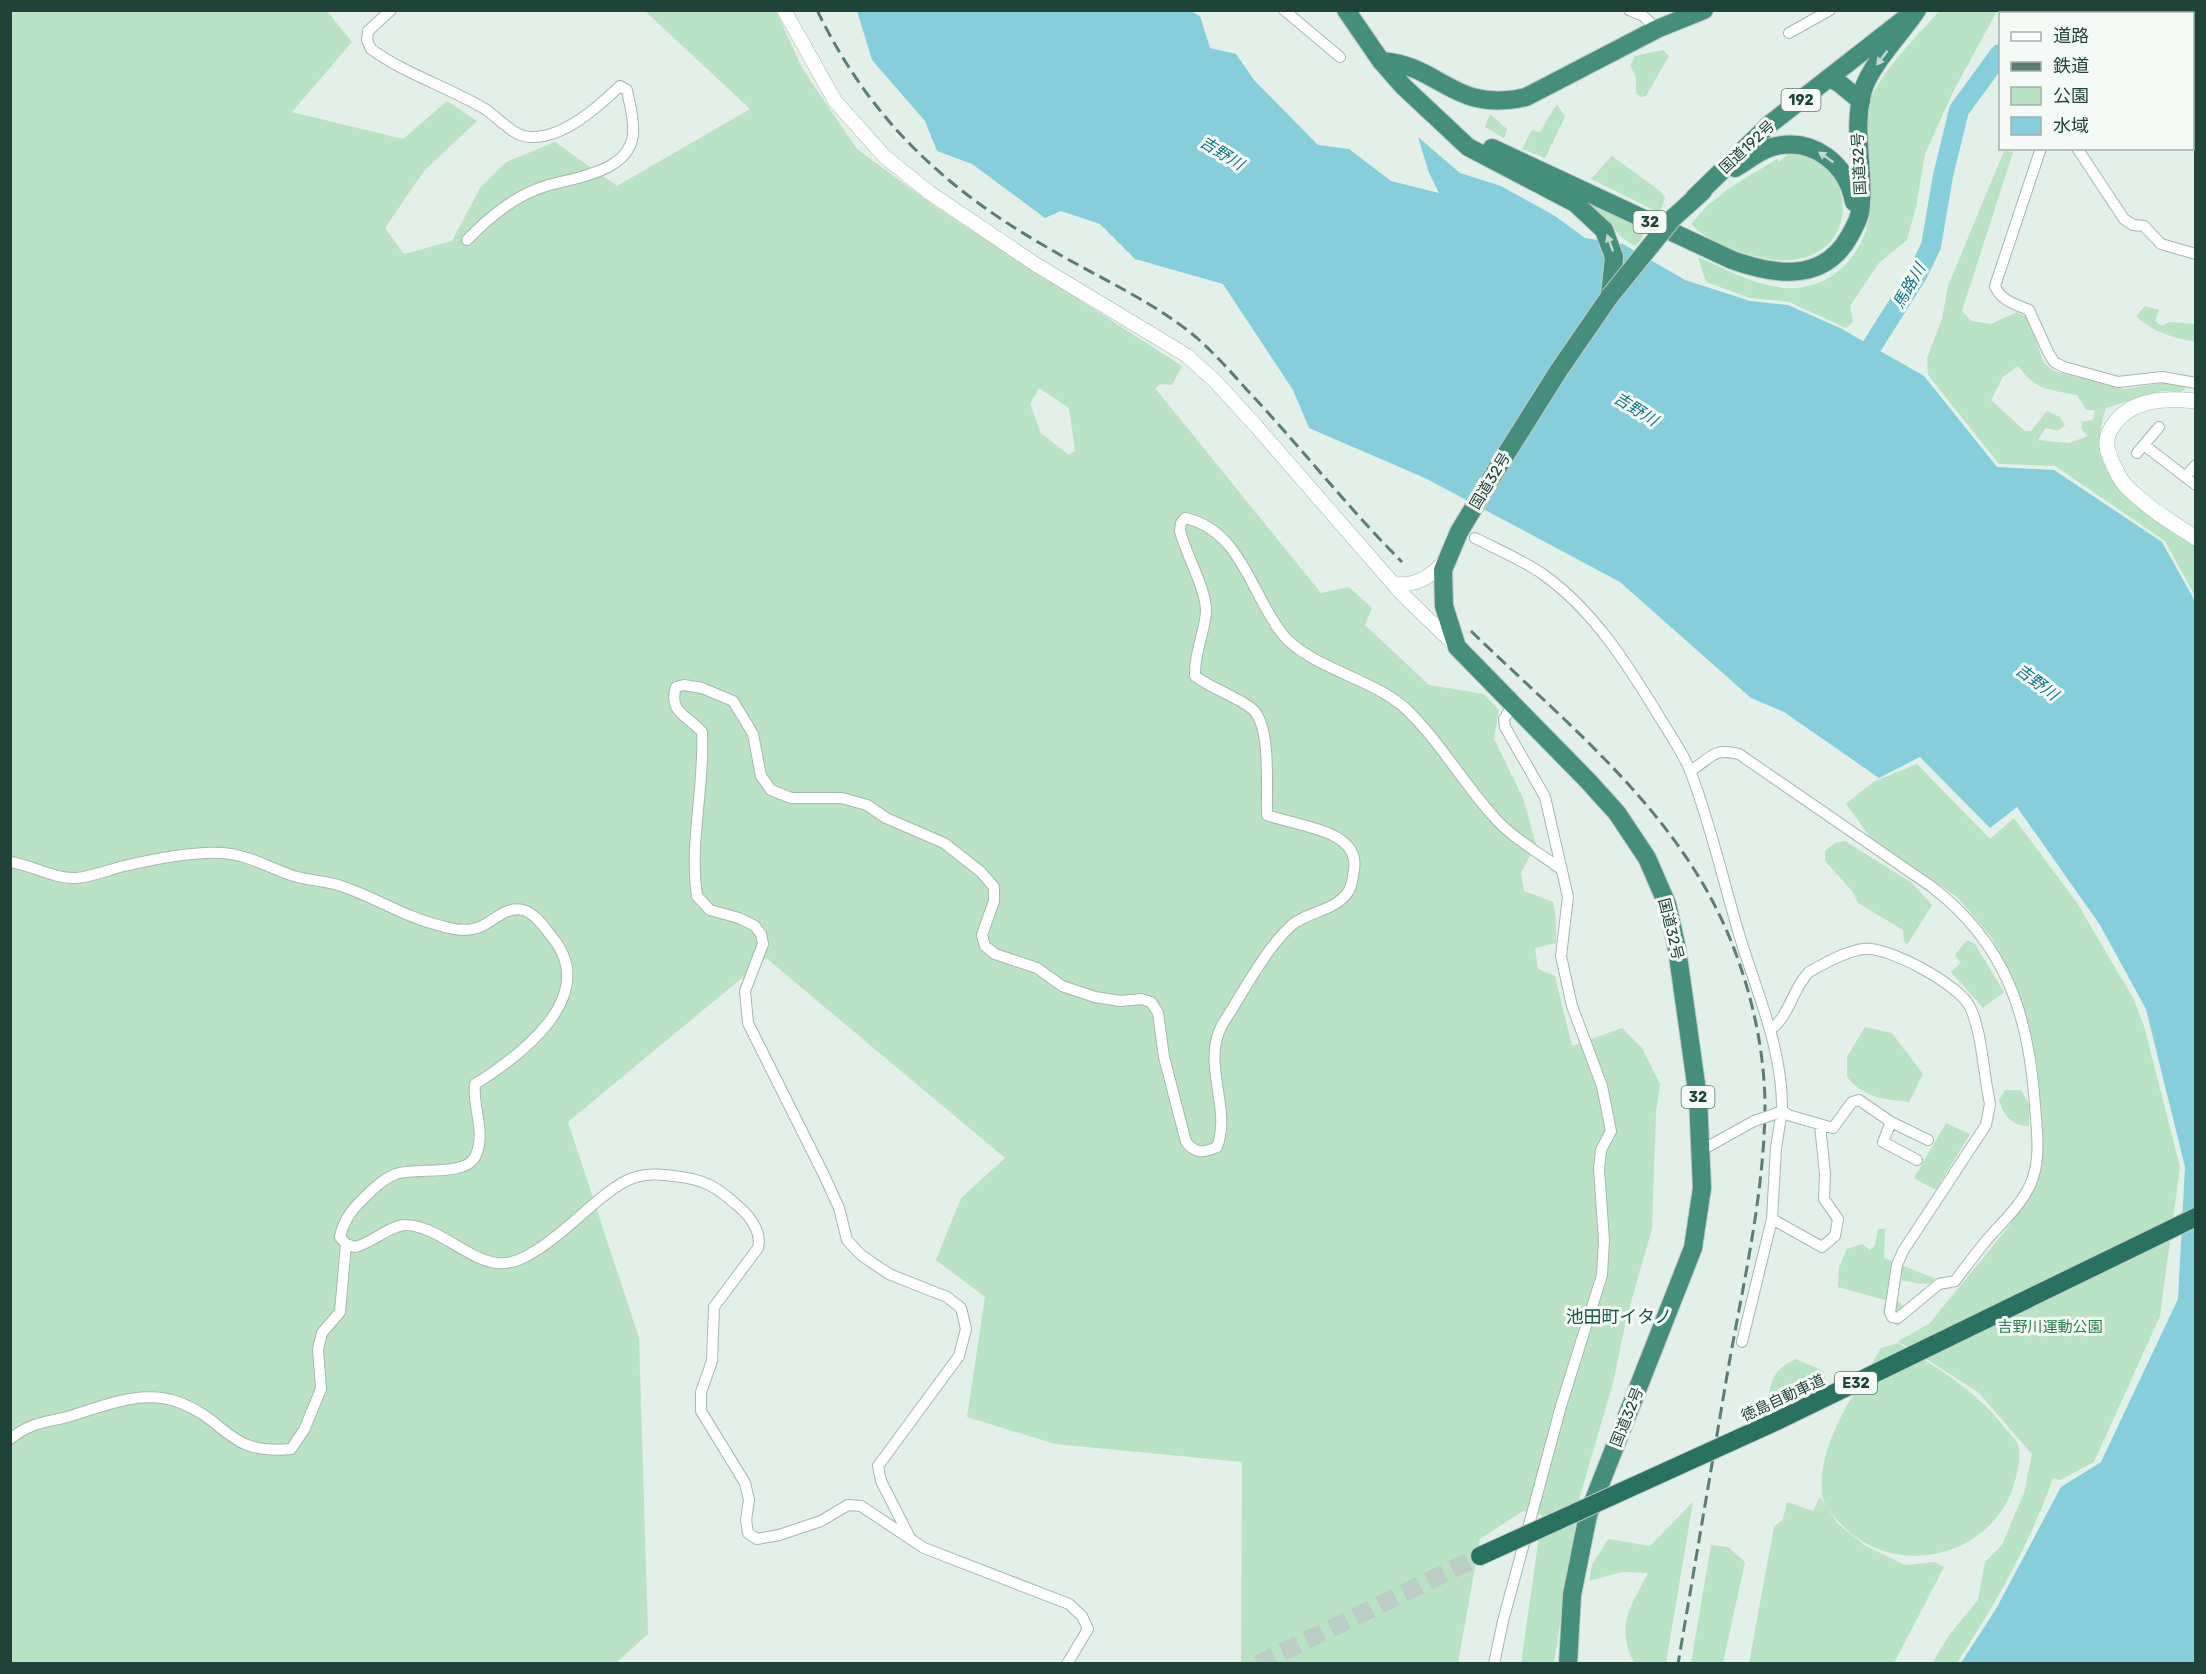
<svg xmlns="http://www.w3.org/2000/svg" width="2206" height="1674" viewBox="0 0 2206 1674" font-family="Rubik,'Noto Sans JP',sans-serif">
<rect width="100%" height="100%" fill="#e3efe9"/>
<path fill="#bae2c4" fill-rule="evenodd" d="M280 10 327 11 352 42 292 112 403 139 447 101 477 121 424 171 385 228 404 254 452 241 480 188 506 162 555 142 617 186 750 109 645 11H776L802 68 857 149 940 210 1182 366 1172 385 1161 384 1155 388 1321 593 1349 587 1372 608 1365 625 1429 685 1484 694 1499 710 1494 739 1523 798 1536 844 1521 873 1524 891 1553 902 1556 918V943L1535 948 1538 969 1555 976 1572 1046 1622 1028 1642 1048 1660 1084 1656 1112 1652 1229 1627 1316 1613 1383 1580 1496 1554 1663H1521L1542 1515 1523 1511 1480 1539 1458 1663H1241L1242 1462 1055 1444 967 1417 985 1297 936 1260 961 1198 1005 1158 766 958 568 1122 639 1338 648 1634 615 1664H11V11ZM1039 388 1069 408 1075 451 1069 455 1041 433 1030 404Z
M1939 11H1997L1954 90 1925 154 1916 207 1907 240 1879 263 1850 306 1853 321 1846 328 1789 302 1750 298 1706 282 1698 257C1725 269 1755 285 1784 288 1832 292 1869 251 1870 206 1871 189 1865 173 1864 156 1863 142 1865 124 1867 110 1874 77 1917 37 1939 11Z
M1663 50 1669 56 1646 96 1641 97 1636 93V77L1630 66 1635 56Z
M1557 104 1565 117 1545 158 1522 149 1532 130 1540 132Z
M1490 114 1507 129 1504 138 1485 127Z
M2004 151 2013 152 1962 311 1971 321 1991 324 2017 312 2028 318 2044 363 2054 371 2124 389 2176 381 2184 385 2185 389 2181 392 2162 391 2106 408C2090 457 2106 476 2144 505 2161 518 2178 531 2195 544V596L2165 541 2055 466 1999 464 1928 375 1927 358 1942 319 1948 286ZM2018 366C2038 391 2046 389 2077 395L2086 410H2095L2093 420 2082 422 2081 429 2088 436 2069 443 2038 440 2046 428 2058 431 2065 425 2060 417 2047 411 2031 431H2025L1991 400 2003 377Z
M1788 154C1869 156 1864 290 1748 254 1727 248 1707 240 1691 224L1707 206 1731 187 1777 159 1779 162Z
M1612 156 1660 191 1665 198 1660 213 1591 179Z
M1589 203 1647 230 1636 246C1617 238 1604 217 1589 203Z
M2145 306 2159 310 2155 321 2162 326 2169 322 2195 324V342C2173 337 2153 333 2136 316Z
M1917 764 1990 839 2014 818 2077 903 2133 998 2144 1026 2180 1167 2160 1316 2094 1462 2060 1480 2053 1478C2030 1544 1995 1604 1957 1663H1932L1950 1634 1978 1600 1985 1562 2002 1545 2024 1493 2032 1454 1978 1392 1898 1341 1929 1324 2010 1225 2038 1171 2019 1000 1992 938 1957 897 1870 837 1846 804 1873 782Z
M1845 841 1912 883 1932 905 1907 945 1904 942 1903 930 1858 903 1853 892 1825 861V851L1835 843Z
M1967 940 1975 944 2004 992 1983 1008 1951 972 1961 963 1955 955Z
M1865 1027 1892 1033 1923 1074 1909 1102C1883 1099 1864 1098 1847 1077V1057Z
M2005 1090H2021L2029 1104V1126C2013 1126 2003 1116 1999 1100Z
M1946 1123 1970 1134 1936 1190 1914 1178Z
M1878 1229H1885L1884 1258 1934 1278 1932 1283C1920 1286 1903 1279 1889 1279L1896 1299 1912 1314 1897 1326 1883 1313 1885 1300 1838 1287 1839 1267 1847 1249 1862 1244 1870 1250 1875 1245Z
M1899 1343C1939 1370 1975 1389 2004 1427 2008 1432 2016 1439 2018 1445 2021 1454 2018 1468 2016 1477 1999 1554 1900 1582 1844 1527 1836 1519 1823 1506 1822 1494 1817 1442 1857 1391 1881 1348Z
M1796 1359 1823 1371 1826 1379 1783 1399 1768 1400C1771 1378 1776 1368 1796 1359Z
M1820 1497 1838 1524 1866 1546 1905 1565 1935 1562 1944 1567 1894 1663H1749L1774 1527 1783 1519 1787 1502 1813 1511Z
M1693 1502 1666 1663H1634C1615 1624 1631 1607 1648 1573L1622 1572 1589 1581 1592 1565 1608 1539 1650 1546Z
M1711 1545 1728 1547 1745 1562 1723 1663H1691Z"/>
<path fill="#86ced9" d="M857 11H1190L1200 16 1210 48 1236 54 1254 80 1318 145 1349 149 1391 181 1439 193 1429 173 1418 137 1460 173 1501 186 1555 216 1585 238 1623 244 1685 280 1750 301 1788 305 1840 328 1924 376 1997 467 2054 470 2162 542 2196 603 2195 1663H1961L1996 1609 2061 1487 2101 1462 2178 1299 2185 1167 2146 1009 2100 925 2017 807 1990 828 1920 757 1879 778 1784 712 1751 698 1620 582 1425 478 1309 428 1293 390 1223 284 1135 259 1100 224 1061 211 1045 218 972 164 937 151 925 121 872 60Z"/>
<g fill="none" stroke-linecap="round" stroke-linejoin="round">
<path stroke="#86ced9" stroke-width="20" d="M2026 14 2028 10
M1858 368 1917 275 1931 246 1943 176 1959 110 2000 54"/>
<path stroke="#bccdc6" stroke-width="18" stroke-dasharray="18 9" stroke-linecap="butt" d="M1258 1664 1480 1556"/>
<g stroke="#a5b8b1" stroke-width="12">
<path id="minor" d="M391 10 368 31 367 40 371 49C405 74 448 87 485 109 499 118 513 137 531 137 564 138 598 107 620 86L627 90C629 102 633 114 633 126 637 172 575 177 546 186 515 195 489 217 467 240
M1284 10 1340 57
M1629 10 1643 16 1657 29
M2161 14V10
M2169 14V10
M1789 33 1830 10
M2041 148 1995 286C2001 301 2015 304 2029 310L2048 352 2054 362 2064 367 2118 382 2162 377 2196 383
M2077 148 2124 219 2133 225 2144 226 2161 244 2196 254
M2144 445 2196 485
M2137 453 2159 427
M2185 477 2196 465
M1475 538C1498 550 1523 560 1544 575 1594 611 1628 665 1660 718 1671 736 1684 754 1691 773 1711 826 1723 880 1739 934 1756 991 1783 1049 1782 1110L1775 1114
M1690 771C1711 759 1712 747 1739 754L1932 887C2006 944 2029 1015 2035 1106 2037 1132 2041 1159 2031 1183 2021 1206 2001 1223 1986 1241 1975 1254 1965 1268 1955 1281L1939 1284 1898 1318 1892 1317 1890 1312 1897 1265 1903 1251 1986 1125 1990 1104 1988 1093C1983 1067 1981 1030 1970 1007 1960 985 1888 946 1864 949 1846 951 1825 963 1809 972 1792 989 1790 1016 1770 1030
M10 862C33 865 53 879 76 878 90 877 106 871 120 867 149 860 194 851 223 853 247 855 266 866 288 874 304 881 324 880 341 886 375 897 406 918 442 926 454 930 469 932 482 926 495 920 506 906 523 910 535 913 545 928 552 937 601 996 520 1056 475 1084 472 1107 487 1134 475 1157 464 1177 417 1167 396 1174 383 1179 373 1189 363 1199 351 1210 343 1221 340 1237L346 1244 355 1247C370 1244 391 1225 405 1225 440 1225 473 1267 506 1263 517 1262 526 1257 535 1251 567 1233 604 1188 633 1178 646 1173 661 1174 674 1176 703 1179 716 1186 738 1206 750 1216 762 1232 758 1248L714 1307 712 1361 701 1392V1411L745 1483 749 1500 746 1520 748 1533 757 1539 779 1535 821 1521 848 1505 861 1506 924 1548 1069 1604 1082 1616 1088 1629 1067 1664
M1782 1110 1776 1148 1772 1219 1822 1247 1835 1236 1838 1219 1824 1199 1825 1174 1820 1125
M1782 1110 1788 1115 1833 1128 1852 1102 1859 1100 1891 1122 1928 1140
M1891 1122 1883 1142 1917 1160
M1702 1150 1754 1121
M1742 1342 1772 1219
M10 1439C32 1421 48 1423 74 1415 108 1404 145 1389 181 1403 229 1422 227 1455 291 1449L304 1430 321 1389 318 1349 322 1333 340 1312 346 1244
M910 1538 881 1481 878 1466 959 1356 966 1329 961 1308 947 1297 889 1274 861 1255 847 1240 839 1208 823 1173 748 1023 745 991 763 944 761 934 755 926 739 918 710 910 697 896C689 841 705 786 702 732 687 715 668 712 676 687L684 685 702 688 733 701 753 734 761 776 771 790 791 798H842L867 805 886 818 944 843 981 872 994 887V901L982 935 985 946 995 954 1037 968 1062 986 1095 997 1121 1001 1141 999 1151 1002 1158 1013 1164 1057 1186 1142C1196 1154 1203 1153 1217 1147 1232 1107 1201 1065 1222 1025 1241 996 1267 946 1293 924 1310 911 1335 911 1348 892 1352 887 1353 877 1354 870 1361 829 1295 826 1267 815 1266 789 1272 723 1251 708 1234 695 1212 689 1195 676 1194 651 1205 633 1206 611 1206 588 1186 555 1180 531L1181 523 1185 518C1242 530 1252 598 1284 636 1312 668 1373 679 1405 708 1439 740 1463 783 1494 817 1512 838 1540 853 1562 870
M1494 1664 1503 1621 1561 1406 1602 1275 1604 1240 1599 1169 1601 1150 1611 1131 1602 1086 1572 1006 1561 956 1568 897 1545 797 1505 727 1504 719 1513 705"/>
</g>
<g stroke="#a5b8b1" stroke-width="15">
<path id="tertiary" d="M784 10 835 101 885 157 930 193 1035 264 1186 355 1215 381 1256 426 1403 595 1456 646
M1395 584C1417 586 1430 577 1445 561"/>
</g>
<g stroke="#a0bcb2" stroke-width="16">
<path id="secondary" d="M2196 401C2165 398 2131 398 2112 427 2106 436 2105 446 2110 457 2114 467 2118 477 2125 485 2145 506 2171 522 2196 538"/>
</g>
<g stroke="#c1cac8" stroke-width="20">
<path id="trunk" d="M1346 10 1381 61 1404 87 1468 147 1575 203 1604 230 1614 257 1610 296 1559 370 1501 462 1459 532 1443 570 1444 606 1457 647 1589 782 1617 813 1647 858 1667 904 1677 949 1698 1098 1702 1188 1693 1248 1588 1515 1572 1595 1568 1664
M1381 61C1441 65 1453 114 1526 97L1657 29 1704 10
M1829 78 1839 83 1861 101
M1492 148 1732 260C1774 275 1823 283 1849 237 1855 226 1861 216 1861 203 1864 164 1852 129 1863 90 1871 64 1901 34 1917 10
M1735 168C1747 161 1759 151 1772 147 1813 136 1847 164 1854 202
M1694 198 1770 124 1903 20
M1673 218 1703 191"/>
</g>
<g stroke="#c1cac8" stroke-width="20">
<path id="motorway" d="M1480 1556 1513 1541"/>
</g>
<use href="#minor" stroke="#fff" stroke-width="10"/>
<use href="#tertiary" stroke="#fff" stroke-width="14"/>
<use href="#secondary" stroke="#fff" stroke-width="15"/>
<use href="#trunk" stroke="#468e7c" stroke-width="18"/>
<use href="#motorway" stroke="#297262" stroke-width="18"/>
<path stroke="#5b7e74" stroke-width="3" stroke-dasharray="12 6" stroke-linecap="butt" d="M817 10C870 120 946 190 1050 249 1099 278 1153 301 1197 338 1215 354 1231 372 1247 390 1300 446 1347 507 1402 562
M1471 631C1549 707 1639 780 1697 874 1739 941 1765 1029 1765 1108 1764 1194 1744 1280 1729 1364 1712 1464 1695 1564 1678 1664"/>
<g stroke="#a5b8b1" stroke-width="12" stroke-linecap="butt">
<path id="minor-bridge" d="M1754 1121 1775 1114"/>
</g>
<g stroke="#c1cac8" stroke-width="20" stroke-linecap="butt">
<path id="trunk-bridge" d="M1610 296 1673 218"/>
</g>
<g stroke="#c1cac8" stroke-width="20" stroke-linecap="butt">
<path id="motorway-bridge" d="M1513 1541 1777 1421 2196 1217"/>
</g>
<use href="#minor-bridge" stroke="#fff" stroke-width="10"/>
<use href="#trunk-bridge" stroke="#468e7c" stroke-width="18"/>
<use href="#motorway-bridge" stroke="#297262" stroke-width="18"/>
</g>
<defs><path id="oneway-solid" d="M-6-.8H1V-3.2L6.5 0L1 3.2V.8H-6Z" transform="scale(1.5)"/></defs>
<g fill="#c0dad2">
<use href="#oneway-solid" transform="translate(1882 58) rotate(127)"/>
<use href="#oneway-solid" transform="translate(1826 157) rotate(-145)"/>
<use href="#oneway-solid" transform="translate(1610 243) rotate(-110)"/>
</g>
<g text-anchor="middle" dominant-baseline="central" stroke-width="6" stroke-linejoin="round" paint-order="stroke">
<g fill="#f5faf7" stroke="#607a72" stroke-width="1.5">
<rect x="1781.5" y="89" width="39" height="22" rx="4.5"/>
<rect x="1633.5" y="211" width="33" height="22" rx="4.5"/>
<rect x="1681.5" y="1086" width="33" height="22" rx="4.5"/>
<rect x="1835" y="1372" width="42" height="22" rx="4.5"/>
</g>
<g font-size="14" font-weight="bold" fill="#204339">
<text x="1801" y="100">192</text>
<text x="1650" y="222">32</text>
<text x="1698" y="1097">32</text>
<text x="1856" y="1383">E32</text>
</g>
<g font-size="15" fill="#204339" stroke="#f5faf7">
<text transform="translate(1747 147) rotate(-43)">国道192号</text>
<text transform="translate(1859 164) rotate(-93)">国道32号</text>
<text transform="translate(1490 481) rotate(-59)">国道32号</text>
<text transform="translate(1671 929) rotate(76)">国道32号</text>
<text transform="translate(1783 1398) rotate(-25)">徳島自動車道</text>
<text transform="translate(1627 1417) rotate(-68)">国道32号</text>
</g>
<g font-size="15" fill="#267e47" stroke="#f5faf7">
<text x="2050" y="1327">吉野川運動公園</text>
</g>
<g font-size="16" font-style="italic" fill="#137486" stroke="#f5faf7">
<text transform="translate(1222 153) rotate(32)">吉野川</text>
<text transform="translate(1909 286) rotate(-60)">馬路川</text>
<text transform="translate(1636 409) rotate(32)">吉野川</text>
<text transform="translate(2037 682) rotate(37)">吉野川</text>
</g>
<g font-size="18" fill="#1a5747" stroke="#f5faf7">
<text x="1619" y="1317">池田町イタノ</text>
</g>
</g>
<rect width="2206" height="1674" fill="none" stroke="#204339" stroke-width="24"/>
<rect x="1999" y="12" width="195" height="138" fill="#f5faf7" stroke="#a0b1ab" stroke-width="1.5"/>
<rect x="2011" y="32" width="30" height="9" fill="#ffffff" stroke="#a0b1ab" stroke-width="1.5"/>
<text x="2053" y="42" font-size="18" fill="#204339">道路</text>
<rect x="2011" y="62" width="30" height="9" fill="#5b7e74" stroke="#a0b1ab" stroke-width="1.5"/>
<text x="2053" y="72" font-size="18" fill="#204339">鉄道</text>
<rect x="2011" y="87" width="30" height="18" fill="#bae2c4" stroke="#a0b1ab" stroke-width="1.5"/>
<text x="2053" y="102" font-size="18" fill="#204339">公園</text>
<rect x="2011" y="117" width="30" height="18" fill="#86ced9" stroke="#a0b1ab" stroke-width="1.5"/>
<text x="2053" y="132" font-size="18" fill="#204339">水域</text>
</svg>
